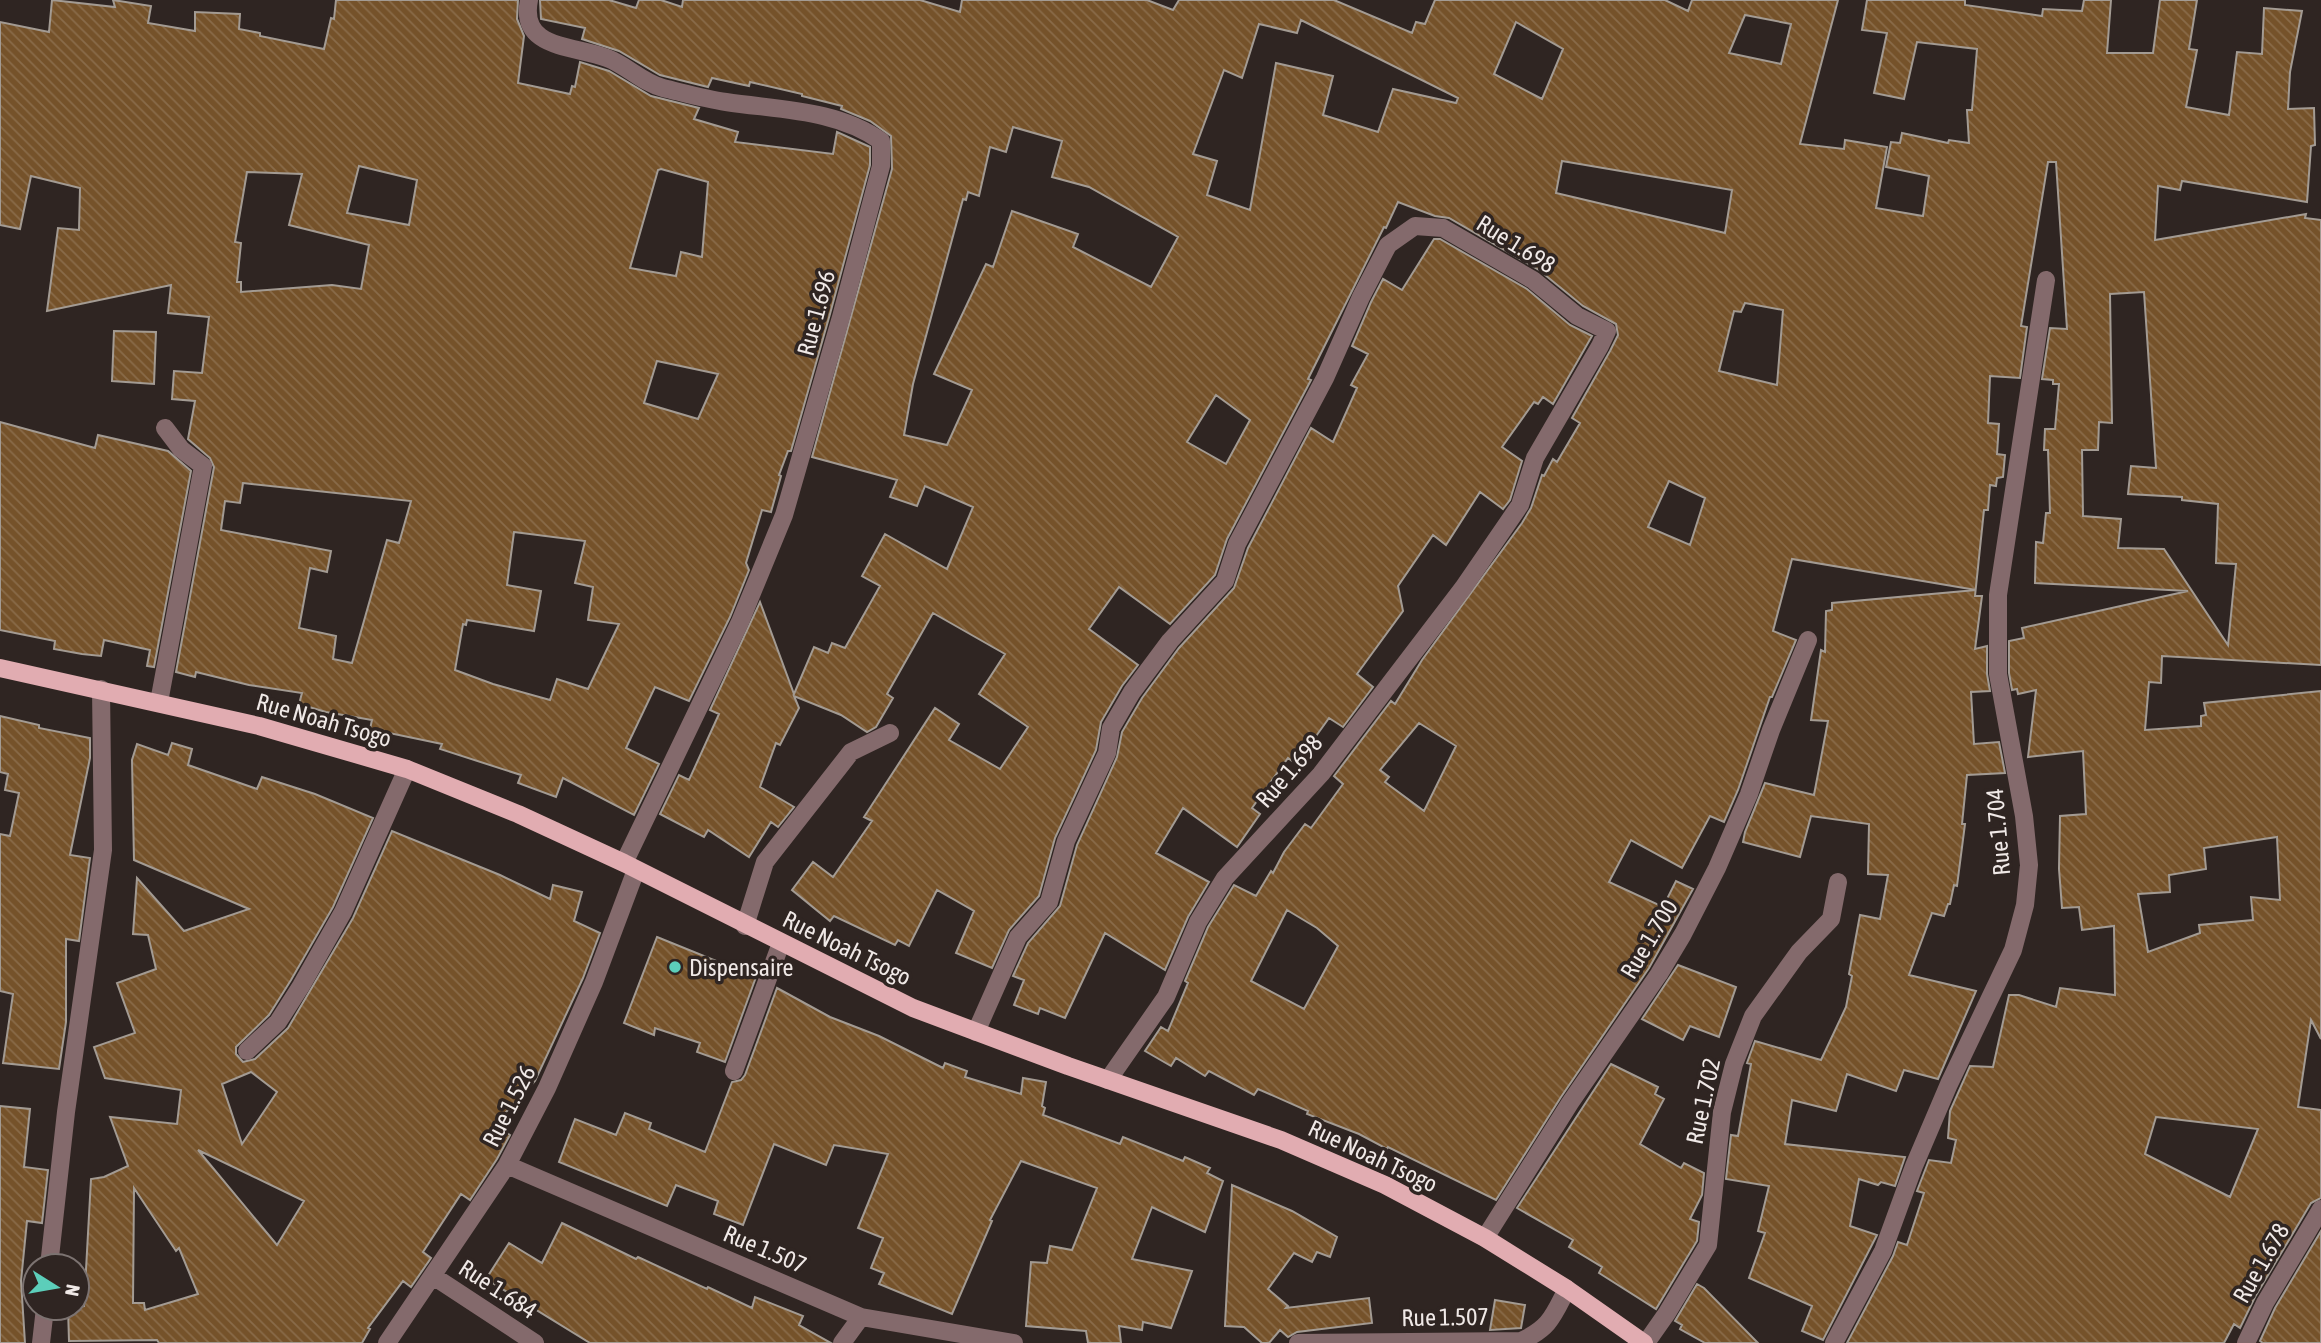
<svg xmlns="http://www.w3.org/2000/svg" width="2321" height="1343" viewBox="0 0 2321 1343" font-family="'Asap Condensed',sans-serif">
<defs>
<pattern id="building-back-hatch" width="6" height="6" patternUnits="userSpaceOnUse" patternTransform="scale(1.75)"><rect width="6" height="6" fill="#75522a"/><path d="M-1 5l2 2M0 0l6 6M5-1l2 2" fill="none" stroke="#896b49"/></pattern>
</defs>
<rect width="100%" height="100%" fill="#2f2522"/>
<path fill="url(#building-back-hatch)" stroke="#a39b93" stroke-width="2" fill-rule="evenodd" d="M52 0 115 7 113 0 151 6 148 23 195 31V12L240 14 239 29 260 33V36L324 49 331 18 334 19 336 0H518L517 19 524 36 518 83 570 94 572 86 575 87 580 62 609 71 651 96 699 108 694 119 738 132 735 142 833 154 837 132 870 147V165L830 314 791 451H788L779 475 781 476 771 512 762 510 746 563 749 570 730 617 689 701 655 687 626 748 659 764 634 815 563 778 556 797 518 783 521 775 440 749 442 744 370 729 372 720 326 712 299 704 302 693 249 685 196 672 195 677 176 672 214 467 210 458 188 439 195 401 172 399 174 371 202 373 209 317 168 313 171 285 47 311 58 228 79 230 80 188 31 176 20 229 0 225V22L49 32ZM359 166 417 180 409 225 347 213ZM661 169 708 182 702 257 681 252 676 276 630 268 658 170ZM247 172 302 174 289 225 369 245 361 289 332 285 241 292V282H237L241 243 235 242ZM657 361 718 374 698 419 644 403ZM243 483 411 501 399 543 387 540 352 663 333 659 336 636 299 628 310 568 327 572 331 551 221 530 225 501 240 503ZM514 532 585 541 575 583 593 587 588 620 619 624 588 689 557 679 550 700 493 684 455 670 463 624 466 625 467 620 534 631 541 591 507 585Z
M540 0H609L636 8 639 0H661L682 7 683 0H920L960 12 962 0H1147L1173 10 1179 0H1334L1412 33 1416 22 1425 24 1435 0H1665L1688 11 1692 0H1838L1800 144 1844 149 1845 140 1887 147 1876 208 1923 216 1929 176 1886 167 1891 142 1900 143 1902 133 1948 143 1949 140 1969 143 1967 110H1972L1977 49 1917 42 1904 99 1874 93 1887 33 1862 30 1867 0H1965V5L2042 16 2043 9 2082 11 2084 0H2111L2107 53H2153L2160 0H2197L2189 49 2197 50 2186 107 2229 115 2237 52 2262 54 2264 8 2302 11 2290 72 2288 109 2314 108 2315 145 2311 146 2307 202 2182 181 2180 190 2158 186 2155 240 2306 214 2305 218 2321 220V665L2162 656 2161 683 2149 682 2145 730 2201 726V716L2206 715 2204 703 2321 691V1039L2311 1020 2298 1107 2321 1110V1198L2311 1203 2255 1297 2240 1328 2234 1324 2224 1343H1847L1893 1256 1898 1242 1907 1245 1924 1193 1917 1191 1929 1160 1951 1163 1956 1140 1948 1138 1950 1111 1970 1066 1993 1067 2009 995H2019L2056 1007 2060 988 2115 995 2114 926 2082 930 2079 907 2062 908 2059 869 2060 816 2086 814 2083 751 2028 757 2036 690 2018 694 2017 689 2012 690 2009 673V641L2024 638 2022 628 2188 591 2035 583 2036 542 2043 543 2046 513H2050L2048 450H2044L2045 429H2055L2059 384H2053V380L2042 379 2050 328 2067 329 2056 162H2048L2021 326 2027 327 2020 378 1990 376 1988 423 1999 424 1997 454 2005 455 2003 477 1997 478 1996 486 1990 485 1988 510H1984L1975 596H1982L1975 649 1987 646V674L1990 691 1971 692 1974 744 1999 742 2005 773 1967 775 1962 824H1965L1957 886 1954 885 1950 904H1948L1944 916 1932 913 1909 975 1976 991 1938 1079 1904 1070 1896 1091 1847 1074 1836 1111 1792 1100 1785 1144 1905 1157 1895 1186 1881 1182 1878 1185 1859 1179 1850 1226 1877 1235 1823 1340 1802 1331 1812 1306 1749 1278 1765 1233 1758 1231 1769 1186 1726 1179 1731 1135 1738 1136 1751 1064 1747 1063 1755 1041 1821 1060 1846 1007 1852 976 1849 974 1860 915 1880 919 1888 875 1868 874 1869 824 1811 816 1800 857 1743 842 1745 832 1765 783 1814 795 1828 721 1811 720 1821 650 1825 652 1826 611 1832 610V603L1976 590 1792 559 1773 631 1796 640 1772 697H1770L1738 790 1724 822 1710 816 1682 868 1631 840 1609 882 1663 907 1676 881 1693 889 1649 968 1561 1097 1496 1200 1388 1147 1387 1149 1359 1134 1307 1114 1308 1111 1258 1089 1254 1095 1209 1071 1205 1076 1176 1058 1171 1066 1145 1051 1161 1027 1168 1031 1188 983 1185 981 1208 927 1234 885 1256 896 1271 871 1273 873 1284 852 1305 824 1311 828 1343 784 1334 776 1391 701 1395 704 1422 660 1522 523 1531 508 1542 475 1544 476 1553 459 1557 462 1580 423 1572 418 1610 351 1618 335 1616 324 1583 306 1539 270 1449 218 1435 216 1398 202 1386 228 1384 227 1308 379 1311 380 1227 539 1215 575 1170 624 1119 587 1089 629 1138 665 1122 686 1101 722 1096 750 1055 838 1039 896 1009 930 992 968 956 953 974 911 937 890 909 946 898 940 895 945 834 916 830 921 792 890 813 862 833 877 872 821 864 817 935 708 959 724 949 740 1000 769 1028 727 979 694 1005 654 933 613 887 694 893 698 876 727 867 732 841 715 794 696 799 708 780 745 776 743 760 787 794 807 778 827 771 822 749 857 708 830 704 837 660 814 679 775 689 780 719 714 710 710 760 602 794 694 814 647 828 653 832 643 845 648 880 586 862 576 885 534 947 569 973 507 925 486 917 506 890 497 897 480 812 457 892 169 891 136 870 121 841 109 842 106 802 96V94L750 82 749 86 712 78 708 87 660 75 619 51 582 39 585 28 541 19ZM1745 15 1791 24 1781 64 1729 53ZM1301 20 1458 98 1456 103 1393 89 1378 132 1323 115 1333 76 1276 63 1250 210 1207 195 1217 161 1193 154 1224 70 1242 78 1259 24 1297 33ZM1516 22 1563 49 1542 99 1494 74ZM1013 127 1062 141 1052 177 1089 187 1178 237 1151 287 1073 247 1078 234 1012 211 993 267 986 264 934 374 972 390 947 445 904 435 913 384 963 199 966 200 968 192 979 196 990 147 1006 152ZM1562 161 1732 190 1725 233 1556 193ZM2144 292 2156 468 2131 466 2128 494 2182 497V500L2218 504 2216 563 2236 564 2228 645 2164 549 2118 548 2121 519 2083 516 2082 450H2098L2099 422 2112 423 2110 294ZM1745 303 1783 310 1777 385 1719 371 1734 311 1741 312ZM1216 395 1250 420 1226 464 1187 442ZM1669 481 1705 498 1690 545 1648 527ZM1419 723 1456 746 1424 811 1385 782 1389 777 1380 770ZM2277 837 2280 900 2251 897 2253 920 2199 925 2200 933 2148 952 2138 894 2170 892 2169 875 2206 869 2204 848ZM1287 910 1317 928 1338 946 1304 1009 1251 981ZM2156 1117 2258 1129 2230 1197 2145 1154Z
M1434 239H1440L1527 289 1570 325 1592 336 1553 404 1543 397 1538 404 1534 402 1502 447 1522 461 1510 500 1503 509 1480 492 1446 545 1433 535 1398 586 1403 611 1357 674 1373 687 1343 727 1329 718 1296 764 1288 758 1252 808 1260 814 1237 847 1183 808 1156 853 1209 882 1188 917 1165 970 1105 933 1065 1018 1040 1008 1038 1014 1014 1005 1024 980 1013 976 1028 943 1060 906 1077 845 1117 757 1122 732 1142 698 1179 648 1234 588 1248 548 1311 428 1333 442 1357 388 1351 385 1368 354 1352 346 1371 302 1383 279 1402 290Z
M114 331 156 332 154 384 112 381Z
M0 422 95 448 98 435 168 451 191 471 154 667 147 666 150 650 104 640 101 656 82 654 54 649 55 641 0 630Z
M0 716 39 725V728L90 738V758L70 855 90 858 89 865 79 941 66 939V1022L59 1069 3 1063 13 994 0 991V834L10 836 19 793 5 790 8 774 0 772Z
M172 743 192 749 188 765 257 789 262 777 315 794 373 818 333 907 291 980 269 1015 236 1047V1054L243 1062 255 1059 288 1028 353 918 392 831 500 875 550 899 553 885 582 892 574 921 600 933 583 978 535 1081 494 1125 510 1135 497 1159 470 1200 461 1194 423 1252 431 1258 411 1287 403 1281 368 1328 370 1329 362 1343H159L157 1340 69 1341 68 1308 84 1306 91 1179 104 1177 128 1166 110 1117 177 1124 181 1090 105 1078 94 1047 135 1033 117 983 156 969 148 935 133 934 137 878 184 931 249 909 134 860 132 760 137 744 168 755ZM251 1072 277 1092 242 1144 222 1084ZM198 1150 304 1201 277 1245ZM134 1188 176 1251 179 1248 198 1294 145 1310 144 1303H133Z
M657 937 756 977 725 1062 697 1052 700 1043 655 1028 654 1035 624 1023Z
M1678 965 1736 987 1719 1037 1690 1026 1683 1040 1642 1019Z
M777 988 830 1017 879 1036 943 1068 945 1063 967 1071 965 1077 1021 1094 1023 1078 1046 1082 1042 1106 1045 1108 1043 1115 1120 1144 1123 1137 1183 1161 1185 1157 1210 1168 1207 1173 1223 1181 1205 1232 1152 1207 1132 1259 1192 1271 1171 1328 1143 1322 1142 1330 1119 1326 1121 1343H1088L1086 1331 1026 1326 1031 1262 1047 1263 1050 1246 1072 1250 1097 1188 1021 1161 990 1220 992 1221 952 1314 879 1284 884 1273 871 1268 883 1238 858 1228 888 1154 834 1145 826 1165 774 1144 743 1225 714 1214 718 1201 676 1185 667 1206 559 1162 575 1119 616 1135 625 1113 651 1123 649 1129 705 1152 732 1082 741 1080 745 1075Z
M1611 1064 1658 1087 1655 1094 1664 1099 1640 1144 1681 1168 1684 1163 1704 1173 1702 1195 1690 1219 1699 1222 1697 1241 1656 1309 1599 1273 1602 1267 1569 1247 1573 1240 1517 1208Z
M0 1106 30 1109 24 1167 48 1170 42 1223 27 1221 21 1281 25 1343H0Z
M1232 1185 1292 1211 1337 1237 1330 1257 1317 1252 1312 1262 1294 1253 1268 1289 1288 1306 1286 1308 1369 1298 1372 1323 1297 1332 1288 1337 1280 1330 1269 1343H1262L1244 1327 1225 1326Z
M562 1223 636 1259 638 1257 707 1289 708 1287 752 1308 755 1297 803 1316 799 1325 831 1343H590L486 1279 509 1243 542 1263Z
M2321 1231V1343H2263L2260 1341 2275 1308Z
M1697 1284 1704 1288 1758 1343H1705L1680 1329 1682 1325 1675 1321Z
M1495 1300 1525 1305 1521 1328 1490 1330Z"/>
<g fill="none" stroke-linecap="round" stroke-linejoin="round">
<path stroke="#846a6c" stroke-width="18" d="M529 0C519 49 572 45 607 58 626 65 643 83 663 88 684 93 705 99 726 102 778 110 837 109 881 141V166L841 317 784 515 740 622 624 863
M159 702 203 466 181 449 165 428
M745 926 765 862 851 752 890 733
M976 1032 1018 937 1049 902 1066 841 1107 753 1111 728 1132 692 1170 641 1225 581 1237 544 1325 378 1361 297 1388 245 1415 226 1443 228 1533 280 1577 316 1607 331 1600 346 1535 458 1520 505 1463 588 1321 774 1225 878 1198 922 1166 997 1108 1080
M247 1051 278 1022 301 986 343 912 407 769
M734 1071 781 943
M507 1165 861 1317 1014 1343
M1485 1238 1570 1103 1659 974 1683 934 1717 868 1749 794 1771 730 1808 640
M49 1266 66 1112 103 850 101 689
M433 1276 535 1343
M41 1343 45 1308
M387 1343 507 1165 547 1088 594 982 636 870
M842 1343 861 1317
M1298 1343 1521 1341C1550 1328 1553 1316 1567 1289
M1646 1343 1667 1313 1708 1245 1722 1112 1734 1064 1753 1016 1799 952 1831 919 1838 882
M1834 1343 1883 1251 1914 1166 1949 1084 2013 950 2025 905 2029 865 2024 816 1998 674V595L2046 280
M2246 1343 2265 1303 2321 1209"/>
<path stroke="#e1acb1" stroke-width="18" d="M0 668 259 726 407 769 518 814 624 863 913 1008 1068 1066 1281 1140 1385 1185 1485 1238 1567 1289 1644 1343"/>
</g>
<circle fill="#5cceba" stroke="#2f2522" stroke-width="2.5" cx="675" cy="967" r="7"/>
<g text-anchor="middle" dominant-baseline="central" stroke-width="7" stroke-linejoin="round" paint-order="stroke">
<g font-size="24" fill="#f0e9e7" stroke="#2f2522">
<text transform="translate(1516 244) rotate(32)">Rue 1.698</text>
<text transform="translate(816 313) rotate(-75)">Rue 1.696</text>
<text transform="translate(324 720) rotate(16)">Rue Noah Tsogo</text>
<text transform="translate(1289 771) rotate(-49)">Rue 1.698</text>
<text transform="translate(1998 832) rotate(-95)">Rue 1.704</text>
<text transform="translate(1649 939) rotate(-59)">Rue 1.700</text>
<text transform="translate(847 948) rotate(26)">Rue Noah Tsogo</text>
<text transform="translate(1703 1101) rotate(-78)">Rue 1.702</text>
<text transform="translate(509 1106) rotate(-63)">Rue 1.526</text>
<text transform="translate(1373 1156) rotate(25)">Rue Noah Tsogo</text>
<text transform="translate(765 1249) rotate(23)">Rue 1.507</text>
<text transform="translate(2261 1263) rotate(-60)">Rue 1.678</text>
<text transform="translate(498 1289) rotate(33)">Rue 1.684</text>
<text transform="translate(1445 1317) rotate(-1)">Rue 1.507</text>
</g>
<g font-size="24" fill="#f0e9e7" stroke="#2f2522" text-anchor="start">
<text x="689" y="967">Dispensaire</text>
</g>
</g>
<g transform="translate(56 1287) rotate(101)"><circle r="33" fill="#2f2522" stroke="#7c7371" stroke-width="2"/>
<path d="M0-5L12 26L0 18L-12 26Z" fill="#5cceba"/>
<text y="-10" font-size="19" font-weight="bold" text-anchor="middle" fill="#f0e9e7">N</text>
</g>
</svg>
